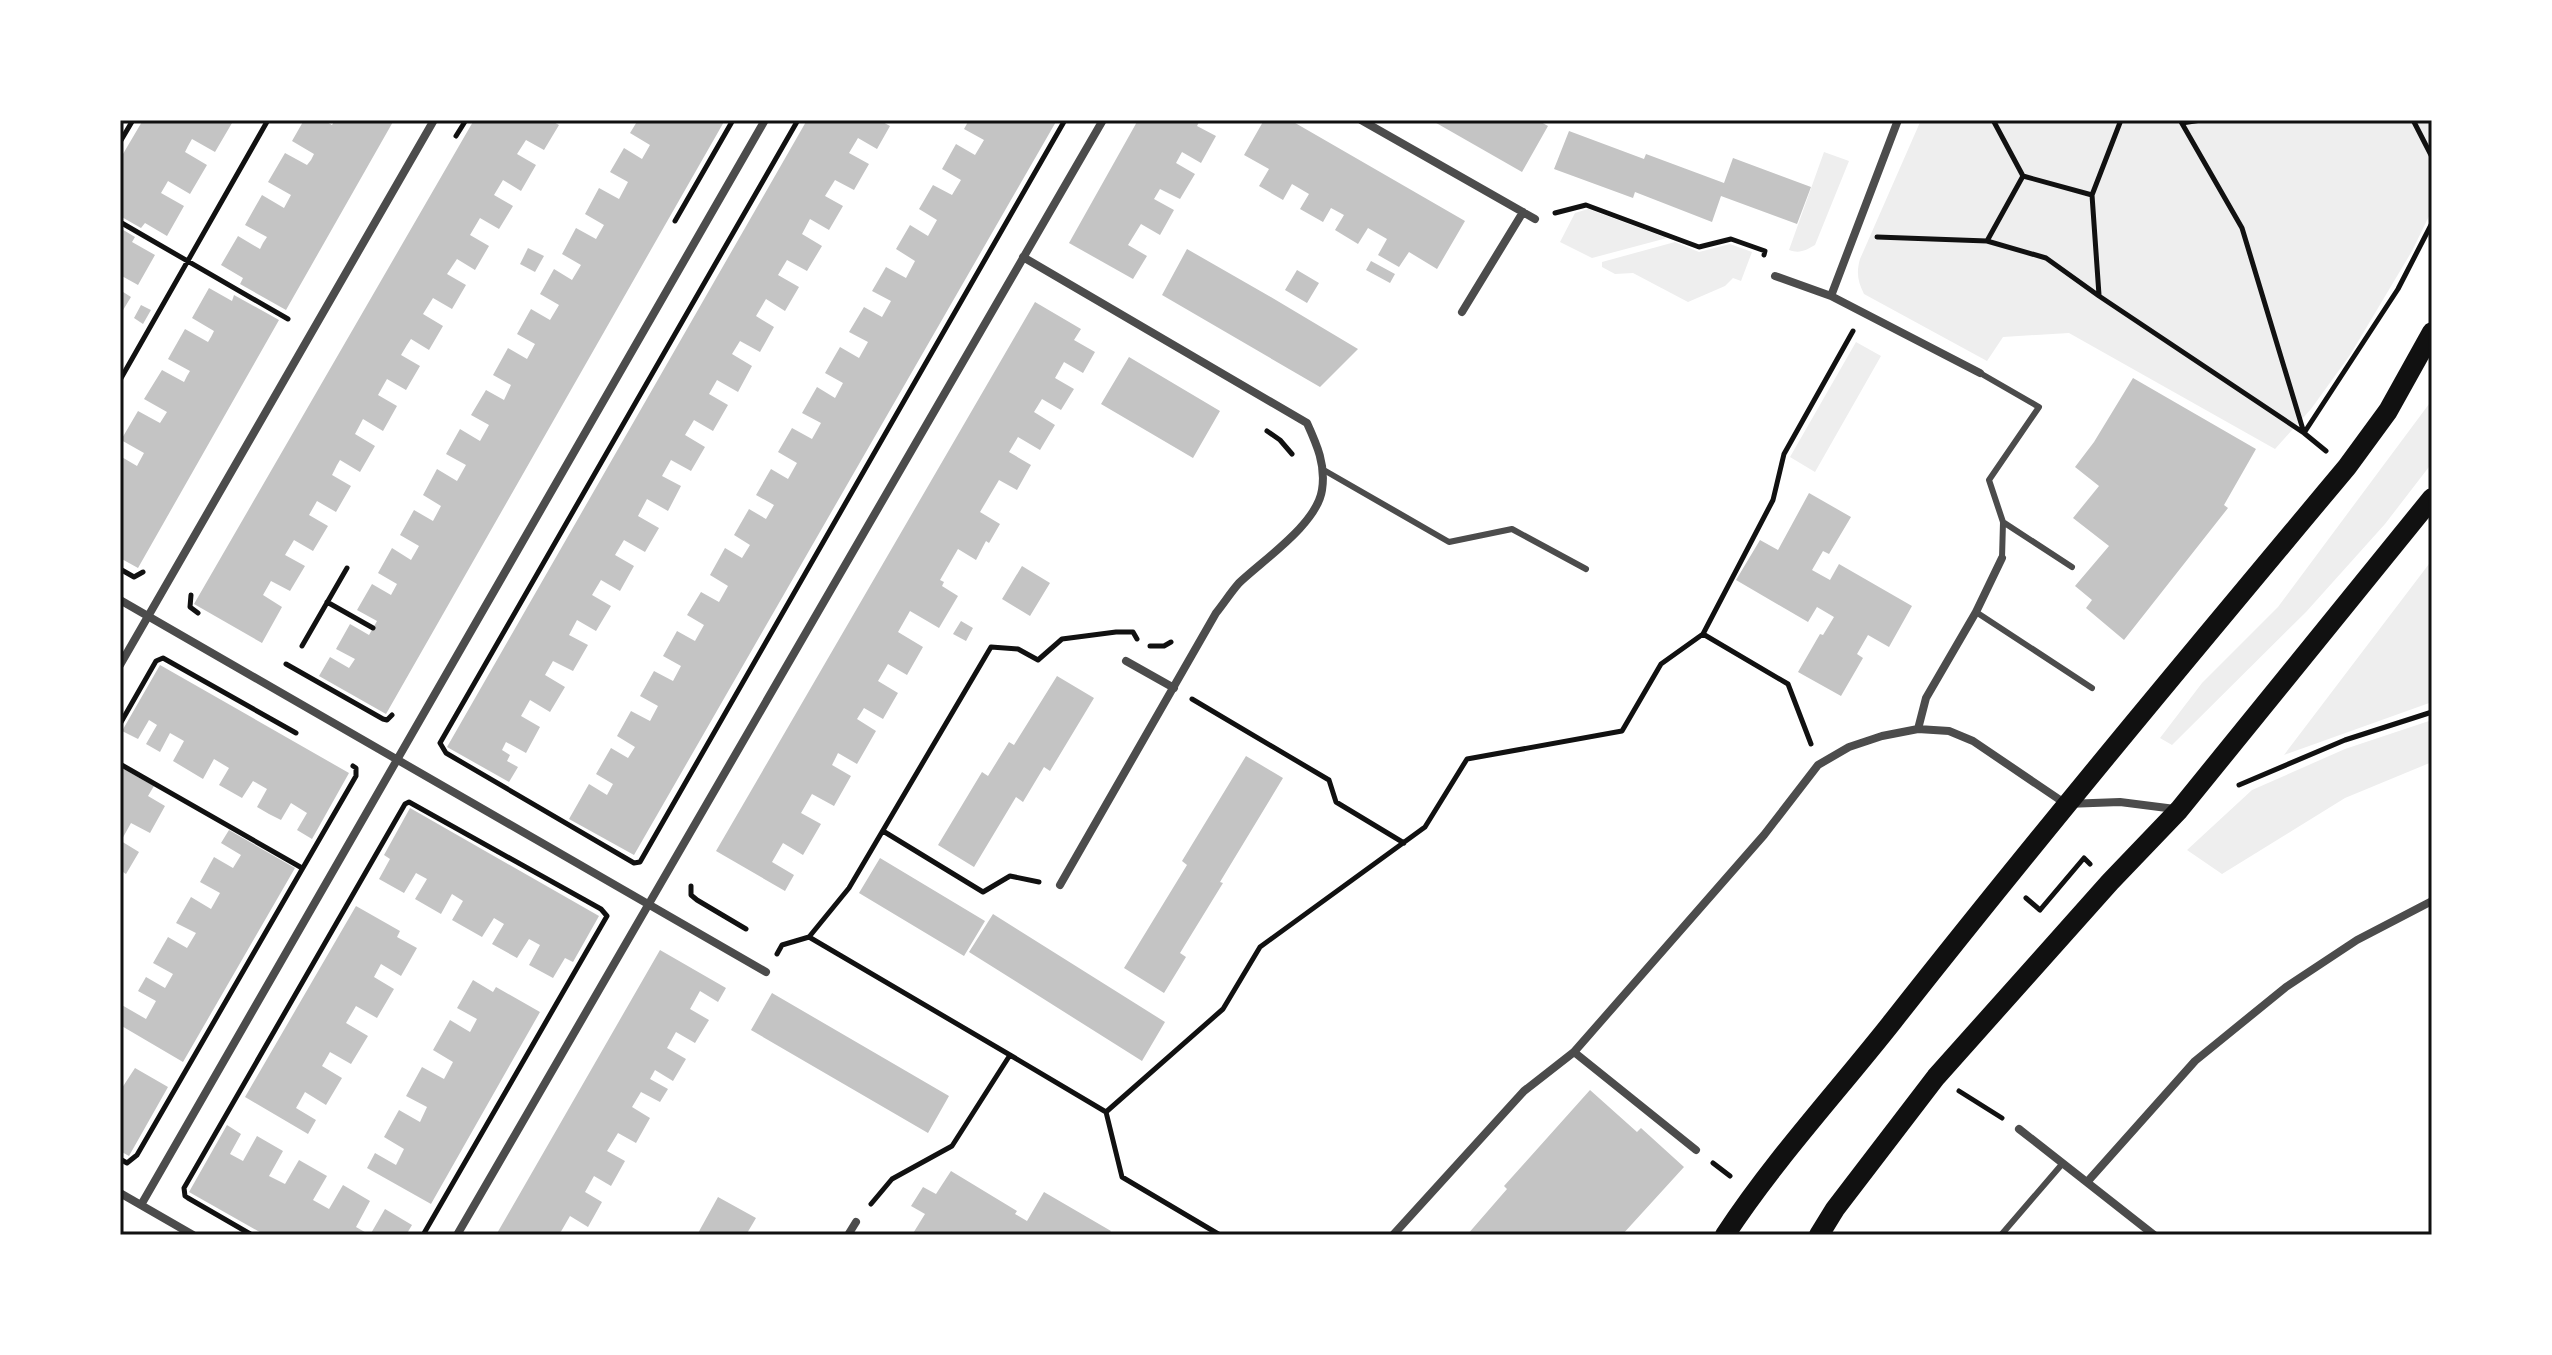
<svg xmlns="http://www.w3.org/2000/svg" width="2552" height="1355" viewBox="0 0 2552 1355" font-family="'Open Sans',sans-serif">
<rect width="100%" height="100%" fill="#fff"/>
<path fill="#eee" d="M1921 120H2432V210L2412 251 2350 355 2311 409 2275 449 2069 333 2003 337 1987 361 1864 294C1858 282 1856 273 1860 259Z
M1824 152 1849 161 1815 245C1806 250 1800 254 1789 250Z
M1588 209 1667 238 1592 258 1560 242 1575 213Z
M1675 242 1699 252 1730 244 1752 252 1741 281 1733 278 1725 286 1688 302 1633 273 1615 274 1602 267V262Z
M1856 342 1881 356 1815 472 1790 457Z
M2432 400V463L2385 524 2306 612 2172 745 2160 738 2202 683 2278 607Z
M2432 560V702L2284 755Z
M2432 720V762L2345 798 2222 874 2187 850 2252 790 2345 749Z"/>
<path fill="#c4c4c4" d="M143 120H226L232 123 215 152 192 139 188 146 185 152 207 165 190 194 168 181 161 193 184 206 167 236 145 223 141 228 120 216V159Z
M304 120H323L332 125 335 120H394L286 310 240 284 243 278 221 265 238 236 260 249 263 243 267 237 245 225 262 195 284 208 291 195 268 182 285 153 307 165 311 160 314 154 292 141Z
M474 120H550L559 125 544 150 526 140 517 154 536 165 521 191 503 180 494 195 513 206 499 229 480 218 470 235 489 246 475 270 457 259 447 274 466 285 452 309 433 298 423 314 443 326 429 350 411 339 407 345 401 355 420 366 406 390 387 379 378 395 397 406 383 431 363 419 355 434 375 446 360 472 340 460 337 465 332 475 351 486 336 512 317 501 309 515 328 526 313 551 294 540 285 555 305 566 290 591 271 581 263 595 282 607 262 643 194 604Z
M638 120H725L386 714 319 676 330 657 349 668 355 659 336 649 350 624 369 635 377 621 357 610 372 584 391 595 397 584 378 573 392 548 411 560 419 546 400 535 414 510 433 521 441 506 423 495 437 469 457 481 466 465 446 454 460 429 480 441 489 425 471 415 486 390 504 400 511 385 493 375 508 348 527 359 535 344 517 334 531 309 550 320 559 305 540 294 554 269 572 280 581 265 562 254 576 228 596 239 604 225 585 214 599 188 619 199 628 182 610 172 624 148 642 159 650 145 630 133Z
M807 120H879L890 126 877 149 858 138 849 153 869 164 854 190 835 180 825 196 843 206 829 230 810 219 802 234 822 246 807 271 787 260 778 275 799 287 785 311 766 299 756 316 774 327 760 352 740 341 732 354 752 366 738 392 717 380 709 394 728 405 713 431 694 420 685 435 705 447 691 471 671 460 662 476 681 486 668 511 647 499 638 516 659 528 645 552 624 540 615 555 634 566 620 591 601 580 592 595 611 606 596 631 577 620 569 635 588 645 573 671 553 661 545 675 565 687 550 712 530 700 521 716 540 727 526 753 506 742 502 750 510 755 507 761 518 767 509 782 447 747Z
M969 120H1057L634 855 569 819 589 784 607 795 613 784 596 774 611 748 628 758 635 747 617 736 631 711 650 721 658 706 640 696 654 671 673 681 681 666 663 656 677 631 695 641 704 625 687 615 701 592 719 602 728 586 710 575 725 548 742 558 750 545 734 535 749 509 766 519 774 505 756 495 771 469 788 479 797 463 778 452 792 428 812 439 821 423 802 413 817 387 835 398 843 383 825 373 840 347 859 358 868 342 849 332 864 307 882 317 891 301 872 291 886 267 906 278 915 261 896 249 910 225 928 236 937 220 919 209 933 185 952 195 961 180 942 169 956 144 975 155 984 140 964 129Z
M1138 120H1200L1197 126 1216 136 1201 163 1182 152 1176 163 1195 174 1180 199 1160 189 1154 199 1174 210 1160 235 1141 224 1128 245 1147 256 1133 279 1069 243Z
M1264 120H1290L1465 221 1437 269 1409 252 1399 267 1378 255 1387 239 1368 228 1358 244 1335 230 1344 215 1331 208 1323 222 1300 209 1309 194 1292 184 1283 200 1259 186 1269 169 1244 155Z
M1431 120H1543L1541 122 1548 126 1522 172Z
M1569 131 1644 159 1646 154 1724 183 1733 158 1811 187 1797 224 1721 196 1712 222 1635 192 1633 198 1554 169Z
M120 228 135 237 132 242 155 255 138 285 120 275Z
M528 248 544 256 535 272 520 264Z
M1187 249 1269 296 1358 349 1320 387 1162 295Z
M1371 261 1395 274 1390 283 1366 270Z
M1297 270 1319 283 1307 303 1285 290Z
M209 288 232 301 234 295 279 320 138 568 120 558V456L137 466 144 453 121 440 138 411 160 423 167 412 144 399 162 370 184 382 187 376 190 371 168 359 185 329 208 342 211 337 214 331 192 318Z
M120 290 131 297 120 315Z
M1035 302 1081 329 1074 340 1095 352 1083 373 1064 362 1055 378 1074 389 1061 410 1042 399 1034 412 1055 425 1040 450 1018 437 1009 452 1031 465 1017 490 999 480 980 512 1000 524 989 543 986 541 976 560 958 549 940 580 944 582 942 586 958 596 939 628 910 611 898 632 923 647 907 675 888 664 878 681 898 693 883 719 864 708 857 719 876 731 857 764 838 753 832 765 851 776 834 806 812 794 801 813 821 824 803 855 783 843 772 862 794 875 785 891 716 851Z
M141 305 151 310 143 324 134 318Z
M1129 357 1220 411 1193 458 1101 404Z
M2133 378 2256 449 2224 505 2228 508 2124 640 2086 608 2092 600 2075 586 2109 546 2073 518 2099 486 2075 467 2094 442Z
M1809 493 1851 517 1829 554 1823 551 1812 570 1830 580 1839 564 1912 606 1889 647 1868 635 1857 654 1863 658 1841 696 1798 672 1820 634 1823 635 1834 617 1817 607 1808 622 1736 580 1760 540 1778 550Z
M1022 566 1050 583 1030 616 1002 599Z
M961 621 973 628 966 641 953 634Z
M160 665 349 773 312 839 297 830 307 813 291 803 281 820 269 814 257 807 267 789 253 781 242 798 219 785 229 768 214 759 203 779 173 761 184 741 170 733 160 752 146 744 157 725 149 720 138 739 122 731Z
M1057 676 1094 698 1050 771 1044 767 1023 802 1016 797 974 867 938 845 982 772 988 776 1009 742 1014 745Z
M1246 756 1283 778 1220 882 1223 883 1180 953 1186 957 1164 993 1124 968 1187 865 1182 861Z
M120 767 154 786 148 796 165 806 150 833 131 823 121 841 139 852 126 874 120 870Z
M410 808 599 916 573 962 565 958 553 978 529 965 540 945 529 939 517 958 492 944 504 924 494 918 482 937 452 920 463 901 452 894 441 914 415 899 427 879 416 873 404 893 379 879 390 859 384 855Z
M229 830 295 868 183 1062 120 1025V1004L146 1019 156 1001 138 991 146 977 165 988 173 974 153 963 168 937 187 948 196 933 176 923 191 897 211 909 220 893 200 882 214 857 233 868 241 855 221 843Z
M880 858 985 921 964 956 859 893Z
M356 906 400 931 397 937 417 948 401 976 381 964 374 977 394 989 377 1018 356 1006 346 1023 368 1036 351 1064 330 1052 322 1066 342 1078 326 1105 305 1092 296 1108 316 1120 308 1134 245 1097Z
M993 914 1165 1022 1142 1061 969 952Z
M660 950 726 988 718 1002 700 991 690 1009 709 1020 695 1043 676 1032 667 1048 686 1059 673 1081 655 1070 650 1079 668 1089 660 1102 641 1092 632 1107 650 1118 636 1143 618 1133 607 1151 625 1161 611 1186 594 1176 585 1192 602 1202 588 1227 570 1216 559 1235H496Z
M473 980 493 992 496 987 540 1012 431 1204 367 1168 375 1153 396 1165 404 1149 384 1137 399 1110 420 1122 427 1107 406 1096 422 1067 444 1079 453 1062 433 1050 450 1020 470 1032 477 1019 457 1008Z
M772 993 949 1096 928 1133 751 1030Z
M135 1068 168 1087 129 1156 120 1151V1091Z
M1590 1090 1637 1132 1641 1128 1684 1167 1622 1235H1467L1507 1189 1504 1186Z
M227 1125 241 1134 230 1154 243 1161 257 1136 283 1151 269 1176 285 1184 299 1160 327 1176 313 1200 329 1209 343 1185 370 1201 356 1227 370 1235 385 1209 412 1225 406 1235H265L189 1192Z
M951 1171 1017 1211 1015 1214 1027 1221 1044 1192 1111 1231 1108 1235H912L925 1214 911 1206 923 1187 936 1194Z
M718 1197 756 1218 746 1235H697Z"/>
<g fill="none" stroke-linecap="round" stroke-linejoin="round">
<path stroke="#111" stroke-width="5" d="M798 120 440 743 446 753 634 863 640 862 1065 120
M2180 120 2242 228 2304 433 2326 451
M2413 120 2432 157
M2182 123 2201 120
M456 136 466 120
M120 142 133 120
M2023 176 2092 195 2099 295
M2092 195 2121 120
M1555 213 1586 205 1699 247 1731 239 1765 251 1764 255
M675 221 733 120
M120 222 288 319
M1877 237 1987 241 2046 258 2099 296 2304 433 2398 289 2432 223
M1987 241 2023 176 1993 120
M120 380 268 120
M1267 431 1280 440 1292 454
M120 569 134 577 143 572
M191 595 190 607 198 613
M327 602 373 628
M1703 634 1788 684 1811 744
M302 646 347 568
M1150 646H1164L1171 642
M286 664 383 719 387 720 392 715
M1192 699 1329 780 1336 802 1404 843
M120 724 156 661 163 658 296 733
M120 764 302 868
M2239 785 2345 740 2432 712
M883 831 983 892 1010 876 1039 882
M691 886V895L697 900 746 929
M2026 898 2040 910 2084 858 2090 864
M809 937 849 888 991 647 1018 649 1038 660 1062 639 1116 632H1133L1137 639
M777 954 782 945 809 937 1010 1055
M1959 1091 2002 1118
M1106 1112 1122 1177 1220 1235
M120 1159 127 1163 137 1155 356 776V768L353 766
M1713 1163 1730 1176
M871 1204 892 1179 952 1146 1010 1055 1106 1112 1223 1009 1260 947 1425 827 1467 759 1622 731 1661 664 1703 634 1773 500 1784 454 1853 331
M252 1235 188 1198 185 1196 184 1188 405 804 409 802 601 909 607 916 423 1235"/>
<path stroke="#4c4c4c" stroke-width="6" d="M1980 373 2039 407 1989 480 2003 522 2002 558
M1322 469 1449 542 1512 529 1586 569
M2003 522 2072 567
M1976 612 2092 688
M2001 1235 2063 1163"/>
<path stroke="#4c4c4c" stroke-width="8" d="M1361 120 1535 219
M1898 120 1831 296 1980 373
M1023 257 1307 423C1317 445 1326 465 1322 490 1317 524 1263 560 1239 583 1231 592 1224 603 1216 613L1060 885
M1775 276 1831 296
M1462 312 1523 212
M120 600 766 972
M1126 661 1174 688
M120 665 434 120
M1918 729 1949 731 1973 741 2066 804 2120 802 2175 809
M1574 1052 1696 1150
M2019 1129 2154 1235
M2088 1181 2195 1061 2286 987 2357 940 2432 901
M120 1193 193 1235
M141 1205 765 120
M457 1235 1103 120
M848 1235 856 1222
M1393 1235 1524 1091 1574 1052 1764 835 1818 765 1849 747 1882 736 1918 729 1926 698 1976 612 2002 558"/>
<path stroke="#111" stroke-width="20" d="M1725 1235C1775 1159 1837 1092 1893 1021 2041 833 2194 650 2347 467L2388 411 2432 332
M1819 1235 1835 1209 1936 1077 2110 882 2179 810 2432 498"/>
</g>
<rect width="2552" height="1355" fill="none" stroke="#ffffff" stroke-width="244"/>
<rect x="122" y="122" width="2308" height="1111" fill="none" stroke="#111" stroke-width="3"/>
</svg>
